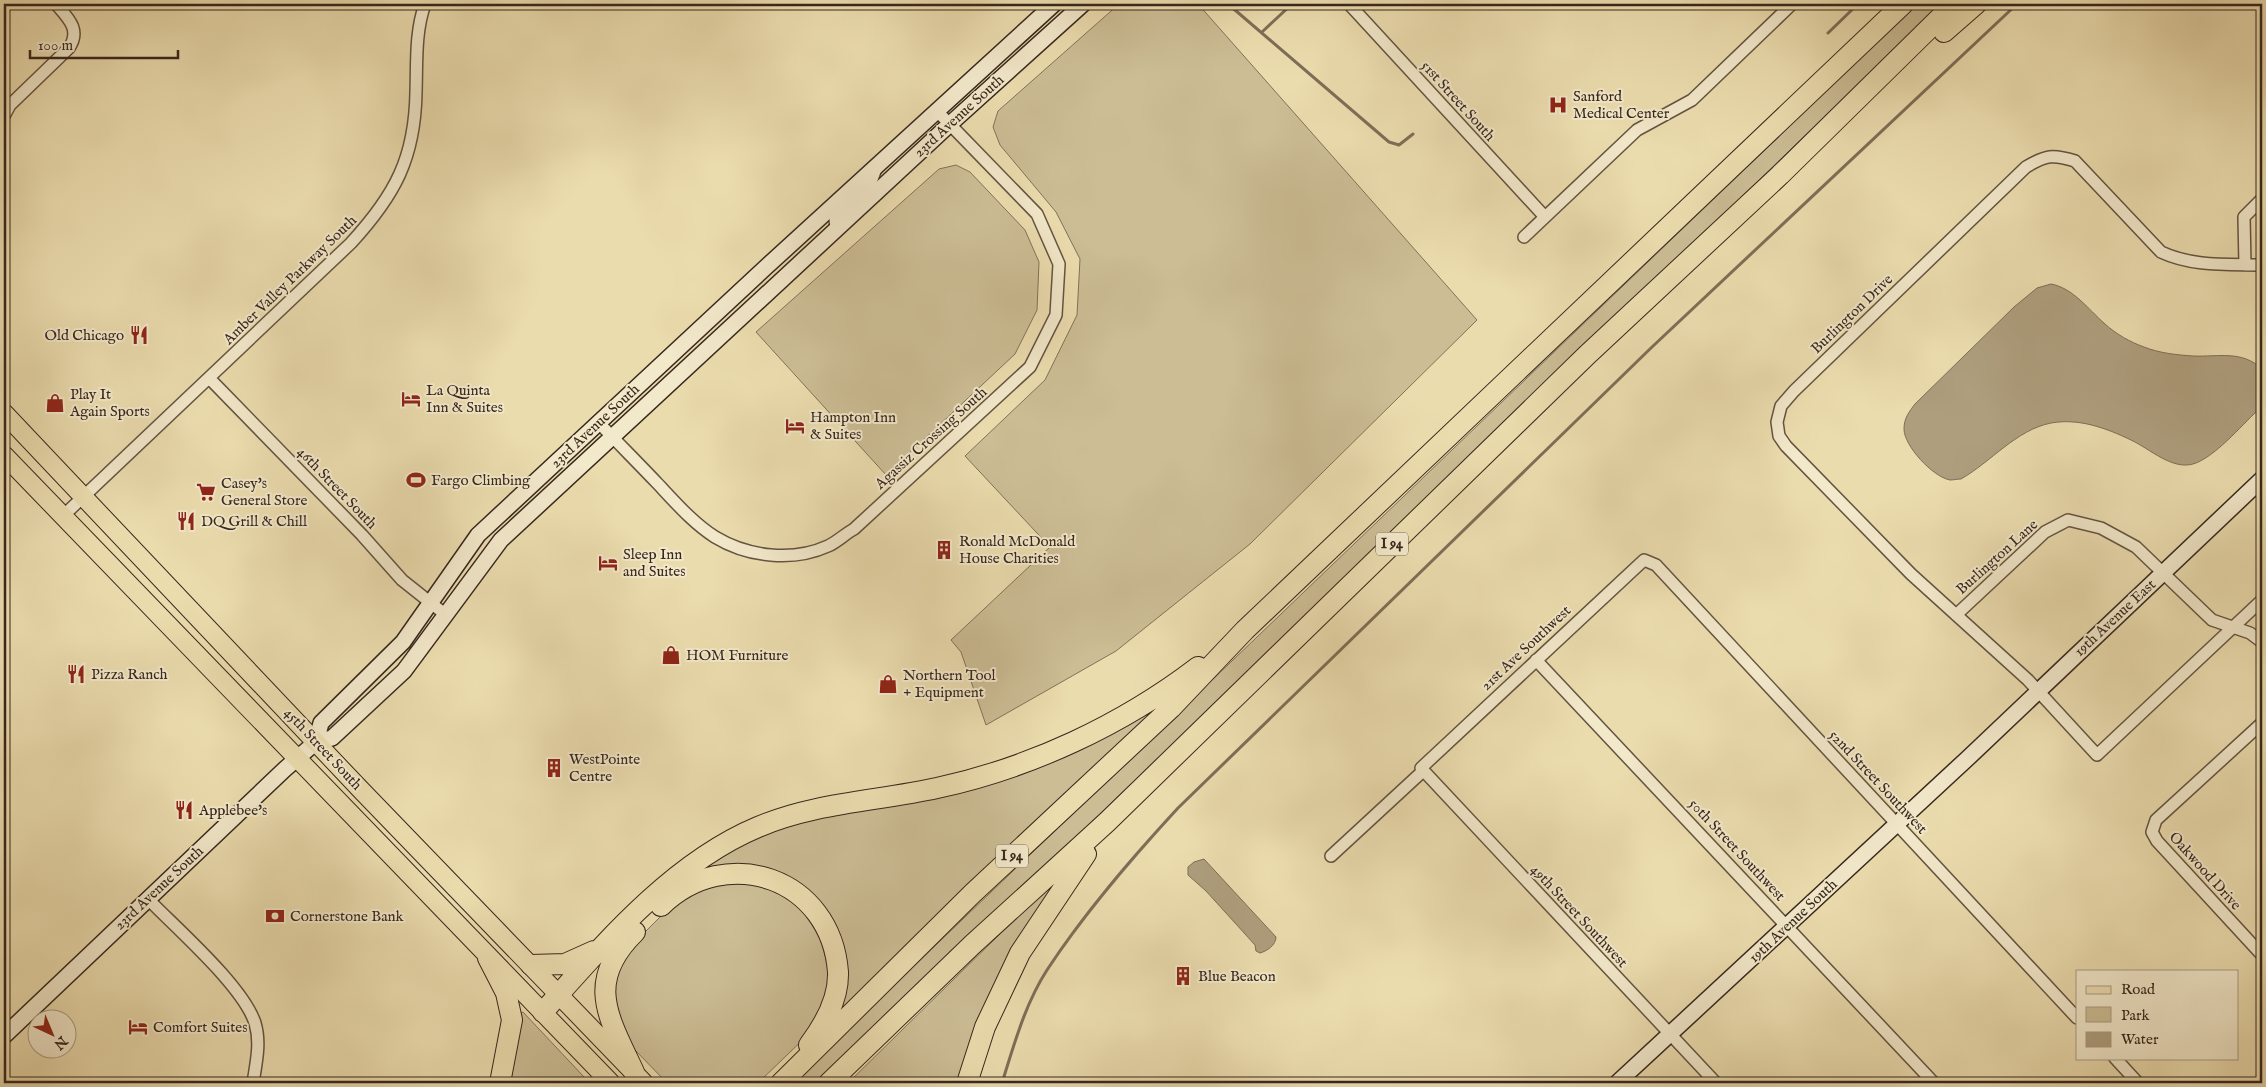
<svg xmlns="http://www.w3.org/2000/svg" width="2266" height="1087" viewBox="0 0 2266 1087" font-family="'IM FELL English',serif">
<rect width="100%" height="100%" fill="#ebdcae"/>
<filter id="stains"><feTurbulence type="fractalNoise" baseFrequency=".004" numOctaves="4"/><feColorMatrix values="0 0 0 0 .2 0 0 0 0 .09 0 0 0 0 .02 0 0 0 .5 -.17"/></filter>
<radialGradient id="worn" r=".72"><stop offset=".6" stop-color="#630" stop-opacity="0"/><stop offset="1" stop-color="#630" stop-opacity=".3"/></radialGradient>
<path fill="#ccbd95" stroke="#827259" d="M1119 4H1198L1477 320 1250 544 1116 651 986 725 961 652 951 640 1050 547 965 456 1045 380 1077 315 1080 259 1056 212 1000 145 993 127 998 111Z
M1917 4H1942L820 1083H792Z
M956 165 970 172 1025 230 1039 262 1037 310 1015 354 886 475 756 332 939 169Z
M1141 711 1149 717 843 1008 839 1005 843 988 802 889 697 876 694 869 720 853 810 817 878 806Z
M735 879 782 892 818 926 832 985 814 1029 758 1083H667L634 1049 623 1034 610 987 624 953 674 903 692 891Z
M1051 884 1057 888 960 1083H848Z
M523 1012 585 1078 588 1083H507L519 1013Z"/>
<path fill="#ae9e7d" stroke="#7e6e57" d="M2051 284C2073 288 2088 309 2105 324 2116 334 2130 342 2144 347 2159 353 2177 355 2193 356 2219 357 2242 350 2262 369V401L2257 411C2241 426 2214 458 2193 464 2172 470 2150 449 2131 440 2106 428 2079 418 2051 423 2016 430 1991 462 1961 479 1958 479 1953 480 1950 480 1933 477 1904 446 1904 429 1904 418 1909 412 1915 404L2014 307 2037 288Z
M1204 859 1276 937C1276 945 1267 951 1260 953L1256 951 1255 945 1206 891 1188 875V867L1194 862Z"/>
<g fill="none" stroke-linecap="round" stroke-linejoin="round">
<path stroke="#7e6e57" stroke-width="3" d="M1228 4 1389 142 1399 145 1413 134
M1262 32 1292 4
M1828 33 1858 4
M1002 1083C1014 1045 1025 1004 1047 970 1085 912 1131 859 1178 808L1652 347 2017 4"/>
<g stroke="#645441" stroke-width="14">
<path id="street" d="M1349 4 1545 217
M4 116 10 105 69 48C81 30 69 19 56 4
M836 229 835 219 871 182 877 166
M1524 237 1637 130 1692 100 1792 4
M2245 265 2244 217 2262 199
M2262 265C2228 264 2193 267 2161 252L2075 161C2053 154 2046 155 2026 167L1794 391 1781 406 1777 422 1779 436 1786 446 1911 574 2028 680 2097 755 2262 600
M210 379 362 535 402 580 446 615
M599 423C618 443 638 463 657 483 675 502 693 523 715 537 748 557 793 562 828 546 837 542 845 534 854 529L1030 367 1056 315 1059 264 1037 214 936 110
M63 516 351 243C395 195 415 158 416 92 417 62 415 32 425 4
M1956 615 2045 532 2068 520 2101 528 2136 547 2212 620 2250 633 2262 642
M1536 660 1934 1083
M2262 723 2156 820 2152 832 2157 841 2262 955
M1331 856 1423 771
M148 899C176 928 243 986 255 1023 261 1043 256 1063 253 1083
M2115 1058 2138 1083
M1716 1083 1421 768 1644 560 1656 565 2077 1018"/>
</g>
<g stroke="#37271d" stroke-width="18">
<path id="secondary" d="M316 742 321 723 403 642 478 535 765 268 1054 4
M4 1036 285 769 316 742 332 738 404 671 501 540 950 124 1083 4
M1617 1083 1968 758 2262 479"/>
</g>
<g stroke="#37271d" stroke-width="20">
<path id="primary" d="M4 413 361 790 644 1083
M4 455 611 1083"/>
</g>
<g stroke="#37271d" stroke-width="22">
<path id="highway" d="M1944 32 1976 4
M661 906C727 842 831 878 838 972 839 998 824 1025 809 1045
M488 958 506 993 512 1020 500 1083
M531 965 565 964 594 951
M543 1012C604 944 672 863 758 827 813 803 878 801 937 788 1030 768 1122 725 1198 667
M634 1072C609 1018 584 982 635 932
M781 1083 973 893 1171 708 1245 630 1903 4
M829 1083 972 945 1107 822 1587 355 1780 175 1954 4
M967 1083 985 1027 1020 953 1086 854"/>
</g>
<use href="#street" stroke="#f2e8ca" stroke-width="11"/>
<use href="#secondary" stroke="#f2e8ca" stroke-width="15"/>
<use href="#primary" stroke="#ebdcae" stroke-width="18"/>
<use href="#highway" stroke="#ebdcae" stroke-width="20"/>
</g>
<defs>
<g id="hospital-bare" transform="scale(1.5)"><path d="M-5-5h3v3.5h4V-5h3V5h-3V1.5h-4V5h-3Z" fill="#8f2418" stroke="#f2e8ca" stroke-width="2.5" paint-order="stroke"/></g>
<g id="restaurant-bare" transform="scale(1.5)"><path d="M-5-6h1v4h1v-4h1v4h1v-4h1v5L-1.5 .5V6h-2V.5L-5-1ZM5-6V6H3V1.5H1.5Q1.5-4 5-6Z" fill="#8f2418" stroke="#f2e8ca" stroke-width="2.5" paint-order="stroke"/></g>
<g id="hotel-bare" transform="scale(1.5)"><path d="M-6-4.5h1.5V1H6V5H4.5V3h-9V5H-6ZM-4 0a1.8 1.8 0 1 1 3.6 0ZM.5 0V-2.5h3Q6-2.5 6 0Z" fill="#8f2418" stroke="#f2e8ca" stroke-width="2.5" paint-order="stroke"/></g>
<g id="shop-bare" transform="scale(1.5)"><path d="M-5-2.5h2.3a2.7 3.5 0 0 1 5.4 0H5L5.5 6h-11ZM-1.5-2.5h3a1.5 2.3 0 0 0-3 0Z" fill="#8f2418" stroke="#f2e8ca" stroke-width="2.5" paint-order="stroke"/></g>
<g id="stadium-bare" transform="scale(1.5)"><path d="M0-5a6.5 5 0 1 0 0 10a6.5 5 0 1 0 0-10ZM-3.5-1.8h7v3.6h-7Z" fill="#8f2418" stroke="#f2e8ca" stroke-width="2.5" paint-order="stroke"/></g>
<g id="supermarket-bare" transform="scale(1.5)"><path d="M-6-5.5h2.5l.6 2H6L4.5 2H-2.5L-4.4-4H-6ZM-1.5 3.2a1.3 1.3 0 1 0 .1 0ZM3 3.2a1.3 1.3 0 1 0 .1 0Z" fill="#8f2418" stroke="#f2e8ca" stroke-width="2.5" paint-order="stroke"/></g>
<g id="building-bare" transform="scale(1.5)"><path d="M-4-6H4V6H1V3H-1V6H-4ZM-2.5-4.3h1.7v1.8h-1.7ZM.8-4.3h1.7v1.8H.8ZM-2.5-1h1.7V.8h-1.7ZM.8-1h1.7V.8H.8Z" fill="#8f2418" stroke="#f2e8ca" stroke-width="2.5" paint-order="stroke"/></g>
<g id="bank-bare" transform="scale(1.5)"><path d="M-6-4H6V4H-6ZM0-2.3a2.3 2.3 0 1 0 0 4.6a2.3 2.3 0 1 0 0-4.6Z" fill="#8f2418" stroke="#f2e8ca" stroke-width="2.5" paint-order="stroke"/></g>
</defs>
<g fill-rule="evenodd">
<use href="#hospital-bare" x="1558" y="105"/>
<use href="#restaurant-bare" x="139" y="335"/>
<use href="#hotel-bare" x="411" y="399"/>
<use href="#shop-bare" x="55" y="403"/>
<use href="#hotel-bare" x="795" y="426"/>
<use href="#stadium-bare" x="416" y="480"/>
<use href="#supermarket-bare" x="206" y="492"/>
<use href="#restaurant-bare" x="186" y="521"/>
<use href="#building-bare" x="944" y="550"/>
<use href="#hotel-bare" x="608" y="563"/>
<use href="#shop-bare" x="671" y="655"/>
<use href="#restaurant-bare" x="76" y="674"/>
<use href="#shop-bare" x="888" y="684"/>
<use href="#building-bare" x="554" y="768"/>
<use href="#restaurant-bare" x="184" y="810"/>
<use href="#bank-bare" x="275" y="916"/>
<use href="#building-bare" x="1183" y="976"/>
<use href="#hotel-bare" x="138" y="1027"/>
</g>
<g text-anchor="middle" dominant-baseline="central" stroke-width="4" stroke-linejoin="round" paint-order="stroke">
<g fill="#f2e8ca" stroke="#6f6151" stroke-width="1">
<rect x="1376" y="532.5" width="32" height="23" rx="4"/>
<rect x="996" y="844.5" width="32" height="23" rx="4"/>
</g>
<g font-size="14" font-weight="bold" fill="#37271d">
<text x="1392" y="544">I 94</text>
<text x="1012" y="856">I 94</text>
</g>
<g font-size="15" fill="#37271d" stroke="#f2e8ca" text-anchor="start">
<text x="1573" y="96">Sanford<tspan x="1573" dy="17">Medical Center</tspan></text>
<text x="124" y="335" text-anchor="end">Old Chicago</text>
<text x="426" y="390">La Quinta<tspan x="426" dy="17">Inn &amp; Suites</tspan></text>
<text x="70" y="394">Play It<tspan x="70" dy="17">Again Sports</tspan></text>
<text x="810" y="417">Hampton Inn<tspan x="810" dy="17">&amp; Suites</tspan></text>
<text x="431" y="480">Fargo Climbing</text>
<text x="221" y="483">Casey's<tspan x="221" dy="17">General Store</tspan></text>
<text x="201" y="521">DQ Grill &amp; Chill</text>
<text x="959" y="541">Ronald McDonald<tspan x="959" dy="17">House Charities</tspan></text>
<text x="623" y="554">Sleep Inn<tspan x="623" dy="17">and Suites</tspan></text>
<text x="686" y="655">HOM Furniture</text>
<text x="91" y="674">Pizza Ranch</text>
<text x="903" y="675">Northern Tool<tspan x="903" dy="17">+ Equipment</tspan></text>
<text x="569" y="759">WestPointe<tspan x="569" dy="17">Centre</tspan></text>
<text x="199" y="810">Applebee's</text>
<text x="290" y="916">Cornerstone Bank</text>
<text x="1198" y="976">Blue Beacon</text>
<text x="153" y="1027">Comfort Suites</text>
</g>
<g font-size="15" fill="#37271d" stroke="#f2e8ca">
<text transform="translate(1458 101) rotate(48)">51st Street South</text>
<text transform="translate(959 116) rotate(-42)">23rd Avenue South</text>
<text transform="translate(290 280) rotate(-44)">Amber Valley Parkway South</text>
<text transform="translate(1852 314) rotate(-44)">Burlington Drive</text>
<text transform="translate(595 426) rotate(-43)">23rd Avenue South</text>
<text transform="translate(931 438) rotate(-42)">Agassiz Crossing South</text>
<text transform="translate(337 488) rotate(46)">46th Street South</text>
<text transform="translate(1997 557) rotate(-42)">Burlington Lane</text>
<text transform="translate(2115 618) rotate(-43)">19th Avenue East</text>
<text transform="translate(1526 648) rotate(-43)">21st Ave Southwest</text>
<text transform="translate(323 749) rotate(47)">45th Street South</text>
<text transform="translate(1878 782) rotate(47)">52nd Street Southwest</text>
<text transform="translate(1737 850) rotate(47)">50th Street Southwest</text>
<text transform="translate(2205 871) rotate(48)">Oakwood Drive</text>
<text transform="translate(159 888) rotate(-43)">23rd Avenue South</text>
<text transform="translate(1579 916) rotate(47)">49th Street Southwest</text>
<text transform="translate(1793 921) rotate(-43)">19th Avenue South</text>
</g>
</g>
<rect width="2266" height="1087" fill="none" stroke="#ebdcae" stroke-width="20"/>
<rect x="5" y="5" width="2256" height="1077" fill="none" stroke="#37271d" stroke-width="2.5"/>
<rect x="10" y="10" width="2246" height="1067" fill="none" stroke="#37271d"/>
<rect x="2076" y="970" width="162" height="90" fill="#f2e8ca" stroke="#a79b85"/>
<rect x="2086" y="986" width="25" height="8" fill="#ebdcae" stroke="#a79b85"/>
<text x="2121" y="994" font-size="15" fill="#37271d">Road</text>
<rect x="2086" y="1007" width="25" height="15" fill="#ccbd95" stroke="#a79b85"/>
<text x="2121" y="1020" font-size="15" fill="#37271d">Park</text>
<rect x="2086" y="1032" width="25" height="15" fill="#ae9e7d" stroke="#a79b85"/>
<text x="2121" y="1044" font-size="15" fill="#37271d">Water</text>
<g transform="translate(52 1034) rotate(136)"><circle r="24" fill="#f2e8ca" stroke="#a79b85"/>
<path d="M0-4L9 19L0 12L-9 19Z" fill="#8f2418"/>
<text y="-8" font-size="14" font-weight="bold" text-anchor="middle" fill="#37271d">N</text>
</g>
<path d="M30 50v8h148v-8" fill="none" stroke="#37271d" stroke-width="2.5"/>
<text x="38" y="50" font-size="15" fill="#37271d" stroke="#f2e8ca" stroke-width="4" paint-order="stroke">100 m</text>
<rect width="100%" height="100%" filter="url(#stains)"/>
<rect width="100%" height="100%" fill="url(#worn)"/>
</svg>
